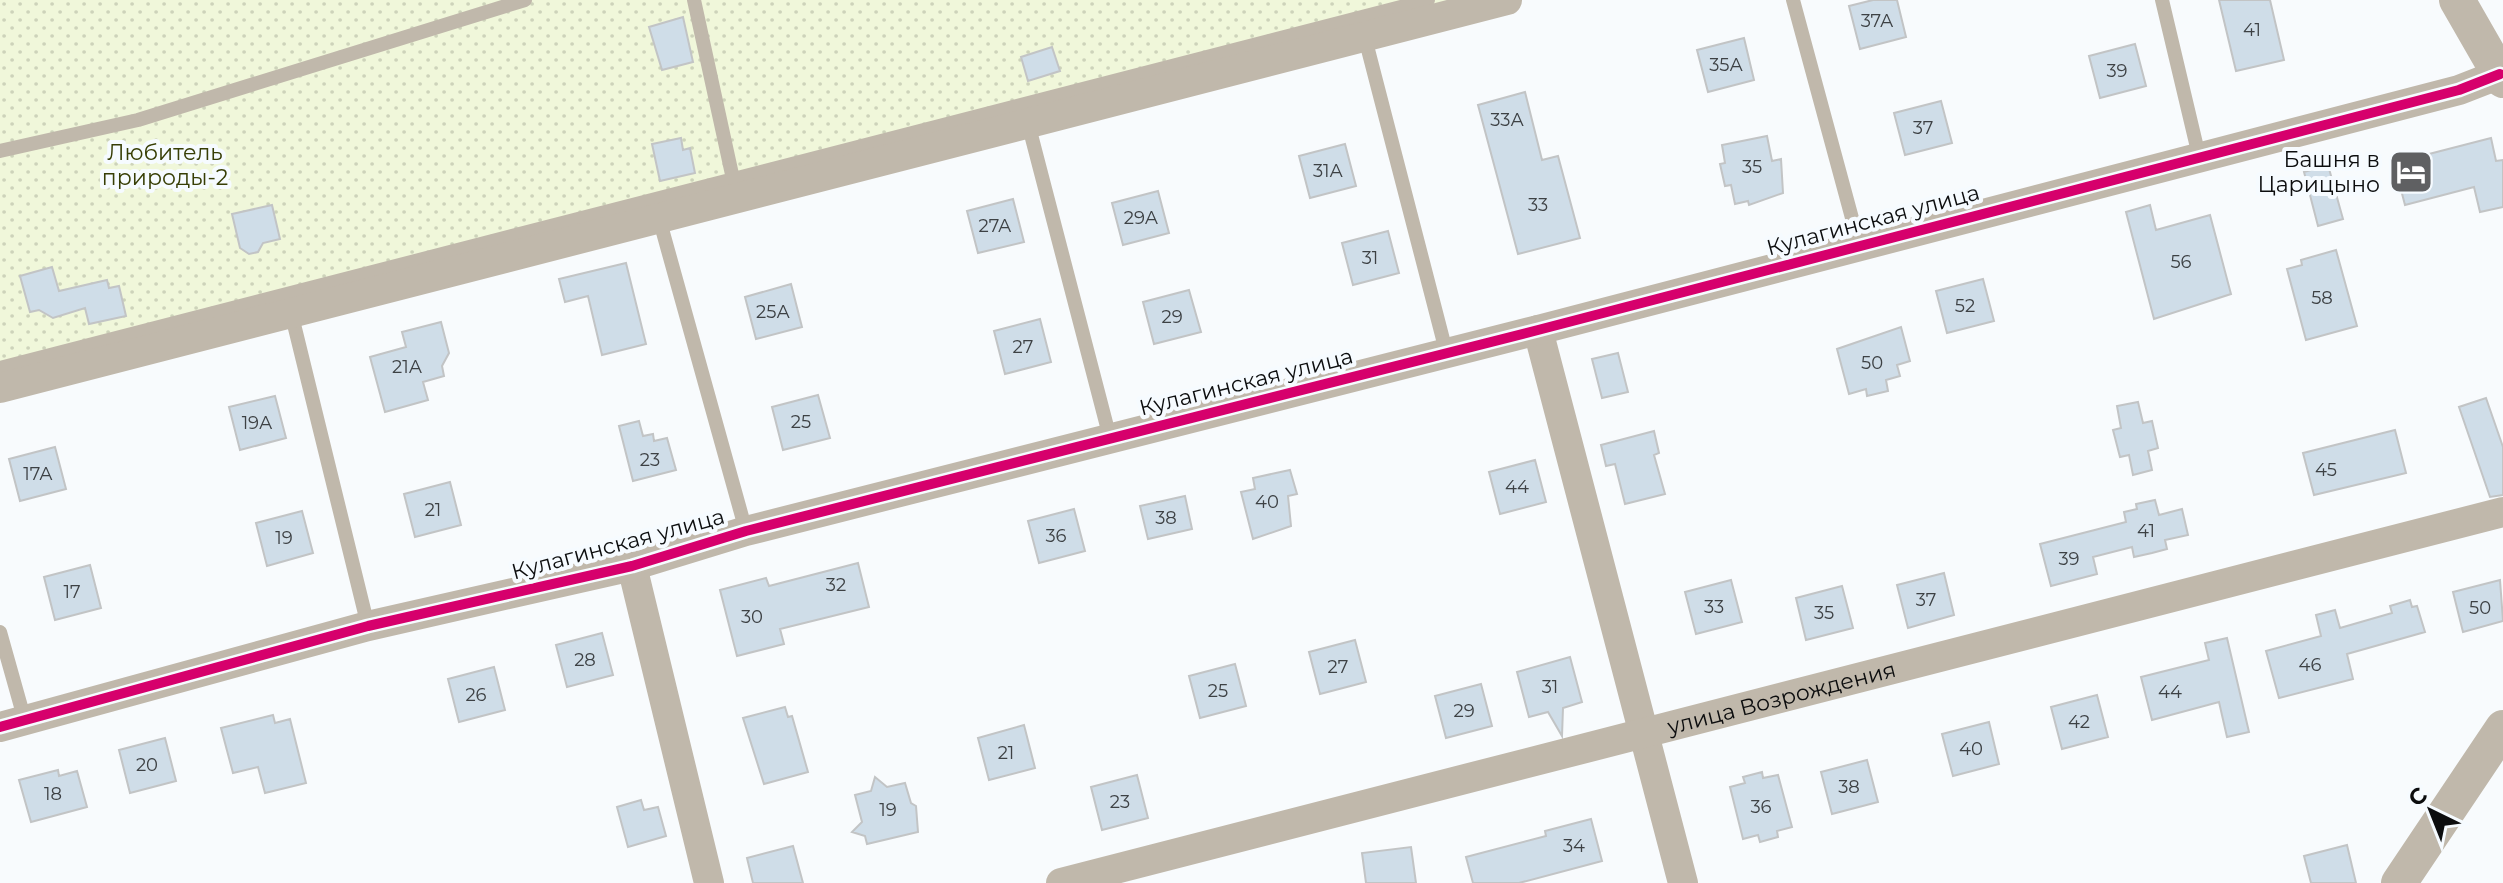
<svg xmlns="http://www.w3.org/2000/svg" width="2503" height="883" viewBox="0 0 2503 883" font-family="Montserrat,sans-serif">
<defs>
<pattern id="garden-dots" width="8" height="8" patternUnits="userSpaceOnUse" patternTransform="scale(2)"><rect width="8" height="8" fill="#f0f7da"/><path d="M2 2h.1M6 6h.1" fill="none" stroke="#cdd3ba" stroke-width="1.8" stroke-linecap="round"/></pattern>
</defs>
<rect width="100%" height="100%" fill="#f8fbfd"/>
<path fill="url(#garden-dots)" d="M0 0H1462L0 376Z"/>
<path fill="#cfdde8" stroke="#c2c4c5" stroke-width="2" d="M1873 0H1897L1906 37 1860 49 1849 6Z
M2219 0H2270L2284 60 2236 71Z
M683 17 693 62 662 70 649 27Z
M1744 38 1754 80 1708 92 1697 50Z
M2135 44 2146 86 2100 98 2089 56Z
M1052 47 1060 71 1028 81 1021 57Z
M1525 92 1542 160 1558 156 1580 238 1518 254 1478 105Z
M1941 101 1952 143 1905 155 1894 113Z
M1767 136 1772 161 1781 159 1783 193 1749 205 1748 201 1735 204 1731 185 1725 186 1720 164 1725 163 1722 145Z
M681 138 683 150 690 148 695 173 660 181 652 144Z
M2491 138 2496 161 2503 160V207L2480 212 2474 187 2405 205 2394 163Z
M1345 144 1356 186 1310 198 1299 156Z
M2328 165 2343 219 2318 226 2304 172Z
M1158 191 1169 233 1123 245 1112 203Z
M1013 199 1024 242 978 253 967 211Z
M272 205 280 239 263 243 258 252 249 254 240 248 232 214Z
M2150 205 2156 230 2210 215 2231 294 2154 319 2126 212Z
M1388 231 1399 273 1353 285 1342 243Z
M2336 250 2357 326 2306 340 2287 269 2302 265 2301 260Z
M626 263 646 344 602 355 588 296 565 302 559 279Z
M52 267 59 291 107 280 109 288 119 286 126 316 89 324 85 308 53 318 39 310 30 312 20 276Z
M1983 279 1994 321 1947 333 1936 291Z
M791 284 802 327 756 339 745 297Z
M1189 290 1201 332 1154 344 1143 302Z
M1040 319 1051 362 1005 374 994 331Z
M441 322 449 353 442 366 444 376 423 382 428 400 385 412 370 357 406 347 402 332Z
M1901 327 1910 361 1897 365 1900 376 1886 380 1888 391 1867 396 1866 389 1849 394 1837 349Z
M1618 353 1628 392 1602 398 1592 359Z
M818 395 830 438 783 450 772 407Z
M275 396 286 438 240 450 229 407Z
M2486 398 2503 447V495L2490 497 2459 407Z
M2138 402 2143 423 2152 421 2158 448 2148 451 2152 470 2133 475 2129 455 2120 457 2113 430 2121 428 2117 406Z
M639 421 643 436 653 434 654 441 667 438 676 470 633 481 619 426Z
M2395 430 2406 473 2314 495 2303 453Z
M1654 431 1659 453 1654 455 1665 494 1625 504 1615 464 1606 466 1601 445Z
M55 447 66 489 20 501 9 459Z
M1535 460 1546 502 1500 514 1489 472Z
M1290 470 1297 494 1288 496 1291 526 1253 539 1241 492 1255 489 1253 478Z
M450 482 461 525 415 537 404 494Z
M1185 496 1192 529 1148 539 1140 506Z
M2155 500 2159 515 2182 509 2188 535 2165 540 2167 549 2152 553 2134 557 2132 547 2093 557 2097 574 2051 586 2040 544 2126 522 2124 512 2137 509 2136 504Z
M1074 509 1085 551 1039 563 1028 521Z
M302 511 313 553 267 566 256 523Z
M858 563 869 607 780 629 784 644 737 656 720 590 766 578 769 586Z
M90 565 101 608 55 620 44 577Z
M1944 573 1954 615 1908 628 1897 585Z
M1731 580 1742 622 1696 634 1685 592Z
M2500 580 2503 621 2463 632 2453 592Z
M1842 586 1853 628 1806 640 1796 598Z
M2410 600 2412 607 2417 606 2425 632 2347 654 2353 679 2279 698 2266 651 2321 636 2316 615 2335 610 2340 628 2392 613 2390 606Z
M602 633 613 675 567 687 556 645Z
M2227 638 2249 732 2227 737 2219 702 2152 720 2141 677 2209 660 2205 643Z
M1355 640 1366 682 1320 694 1309 652Z
M1570 657 1582 702 1563 708 1562 736 1548 712 1529 717 1517 672Z
M1235 664 1246 706 1200 718 1189 676Z
M494 667 505 710 459 722 448 679Z
M1481 684 1492 726 1446 738 1435 696Z
M2097 695 2108 737 2062 749 2051 707Z
M785 707 788 717 792 716 808 772 764 784 743 718Z
M273 715 275 723 290 719 306 783 265 793 258 767 233 773 221 728Z
M1989 722 1999 764 1953 776 1942 734Z
M1024 725 1035 768 989 780 978 738Z
M165 738 176 781 130 793 119 750Z
M1867 760 1878 802 1832 814 1821 772Z
M58 770 59 776 77 771 87 807 31 822 19 780Z
M1762 772 1763 778 1778 775 1792 827 1777 831 1778 837 1760 842 1758 835 1743 839 1730 787 1745 783 1743 777Z
M1137 775 1148 818 1102 830 1091 787Z
M875 777 887 787 905 783 911 803 916 806 918 832 867 844 865 836 852 832 862 822 855 795 871 791Z
M641 800 644 810 658 807 666 836 628 847 617 807Z
M1591 819 1602 861 1519 883H1473L1466 857 1546 836 1545 831Z
M2347 845 2356 883H2311L2304 856Z
M793 846 803 883H753L747 858Z
M1411 847 1416 883H1366L1362 853Z"/>
<g fill="none" stroke-linecap="round" stroke-linejoin="round">
<path stroke="#c0b8ab" stroke-width="14" d="M694 0 733 179
M1793 0 1859 244
M2162 0 2199 156
M1365 38 1446 351
M1028 123 1110 438
M0 151 138 120 525 0
M659 218 746 531
M291 312 368 626
M0 368 1428 0
M0 632 25 721"/>
<g stroke="#c0b8ab" stroke-width="30">
<path d="M1538 330 1683 883"/>
<path d="M0 388 1507 0"/>
<path d="M632 566 709 883"/>
<path d="M0 727 368 626 632 566 746 531 1538 330 2459 90 2500 74"/>
<path id="s1" d="M1061 883 2503 512"/>
</g>
<path stroke="#c0b8ab" stroke-width="36" d="M2457 0 2503 80
M2399 883 2503 728"/>
<g stroke="#f6fbff" stroke-width="15">
<path id="cycleway" d="M0 727 368 626 632 566 746 531 1538 330 2459 90 2500 74"/>
</g>
<use href="#cycleway" stroke="#d6006c" stroke-width="10"/>
</g>
<defs>
<g id="hotel-square" transform="scale(2.3)"><rect x="-9" y="-9" width="18" height="18" rx="4" fill="#5f6062" stroke="#f6fbff"/><path d="M-6-4.5h1.5V1H6V5H4.5V3h-9V5H-6ZM-4 0a1.8 1.8 0 1 1 3.6 0ZM.5 0V-2.5h3Q6-2.5 6 0Z" fill="#fff"/></g>
</defs>
<g fill-rule="evenodd">
<use href="#hotel-square" x="2411" y="172"/>
</g>
<g text-anchor="middle" dominant-baseline="central" stroke-width="8" stroke-linejoin="round" paint-order="stroke">
<g font-size="18" fill="#3d4144">
<text x="1877" y="21">37А</text>
<text x="2252" y="30">41</text>
<text x="1726" y="65">35А</text>
<text x="2117" y="71">39</text>
<text x="1507" y="120">33А</text>
<text x="1923" y="128">37</text>
<text x="1752" y="167">35</text>
<text x="1328" y="171">31А</text>
<text x="1538" y="205">33</text>
<text x="1141" y="218">29А</text>
<text x="995" y="226">27А</text>
<text x="1370" y="258">31</text>
<text x="2181" y="262">56</text>
<text x="2322" y="298">58</text>
<text x="1965" y="306">52</text>
<text x="773" y="312">25А</text>
<text x="1172" y="317">29</text>
<text x="1023" y="347">27</text>
<text x="1872" y="363">50</text>
<text x="407" y="367">21А</text>
<text x="801" y="422">25</text>
<text x="257" y="423">19А</text>
<text x="650" y="460">23</text>
<text x="2326" y="470">45</text>
<text x="38" y="474">17А</text>
<text x="1517" y="487">44</text>
<text x="1267" y="502">40</text>
<text x="433" y="510">21</text>
<text x="1166" y="518">38</text>
<text x="2146" y="531">41</text>
<text x="1056" y="536">36</text>
<text x="284" y="538">19</text>
<text x="2069" y="559">39</text>
<text x="836" y="585">32</text>
<text x="72" y="592">17</text>
<text x="1926" y="600">37</text>
<text x="1714" y="607">33</text>
<text x="2480" y="608">50</text>
<text x="1824" y="613">35</text>
<text x="752" y="617">30</text>
<text x="585" y="660">28</text>
<text x="2310" y="665">46</text>
<text x="1338" y="667">27</text>
<text x="1550" y="687">31</text>
<text x="1218" y="691">25</text>
<text x="2170" y="692">44</text>
<text x="476" y="695">26</text>
<text x="1464" y="711">29</text>
<text x="2079" y="722">42</text>
<text x="1971" y="749">40</text>
<text x="1006" y="753">21</text>
<text x="147" y="765">20</text>
<text x="1849" y="787">38</text>
<text x="53" y="794">18</text>
<text x="1120" y="802">23</text>
<text x="1761" y="807">36</text>
<text x="888" y="810">19</text>
<text x="1574" y="846">34</text>
</g>
<g font-size="22" fill="#373e05" stroke="#f6fbff">
<text x="165" y="152">Любитель<tspan x="165" dy="25">природы-2</tspan></text>
</g>
<g font-size="22" fill="#0c0d0e" stroke="#f6fbff" text-anchor="end">
<text x="2380" y="159">Башня в<tspan x="2380" dy="25">Царицыно</tspan></text>
</g>
<g font-size="22" fill="#0c0d0e" stroke="#f6fbff">
<text transform="translate(1873 220) rotate(-15)">Кулагинская улица</text>
<text transform="translate(1246 382) rotate(-14)">Кулагинская улица</text>
<text transform="translate(618 544) rotate(-15)">Кулагинская улица</text>
<text stroke="none"><textPath href="#s1" startOffset="744">улица Возрождения</textPath></text>
</g>
</g>
<g transform="translate(2431 811) rotate(317)" stroke="#f6fbff" stroke-width="6" paint-order="stroke">
<path d="M0-6L14 30L0 20L-14 30Z" fill="#0c0d0e"/>
<text y="-12" font-size="22" font-weight="bold" text-anchor="middle" fill="#0c0d0e">С</text>
</g>
</svg>
